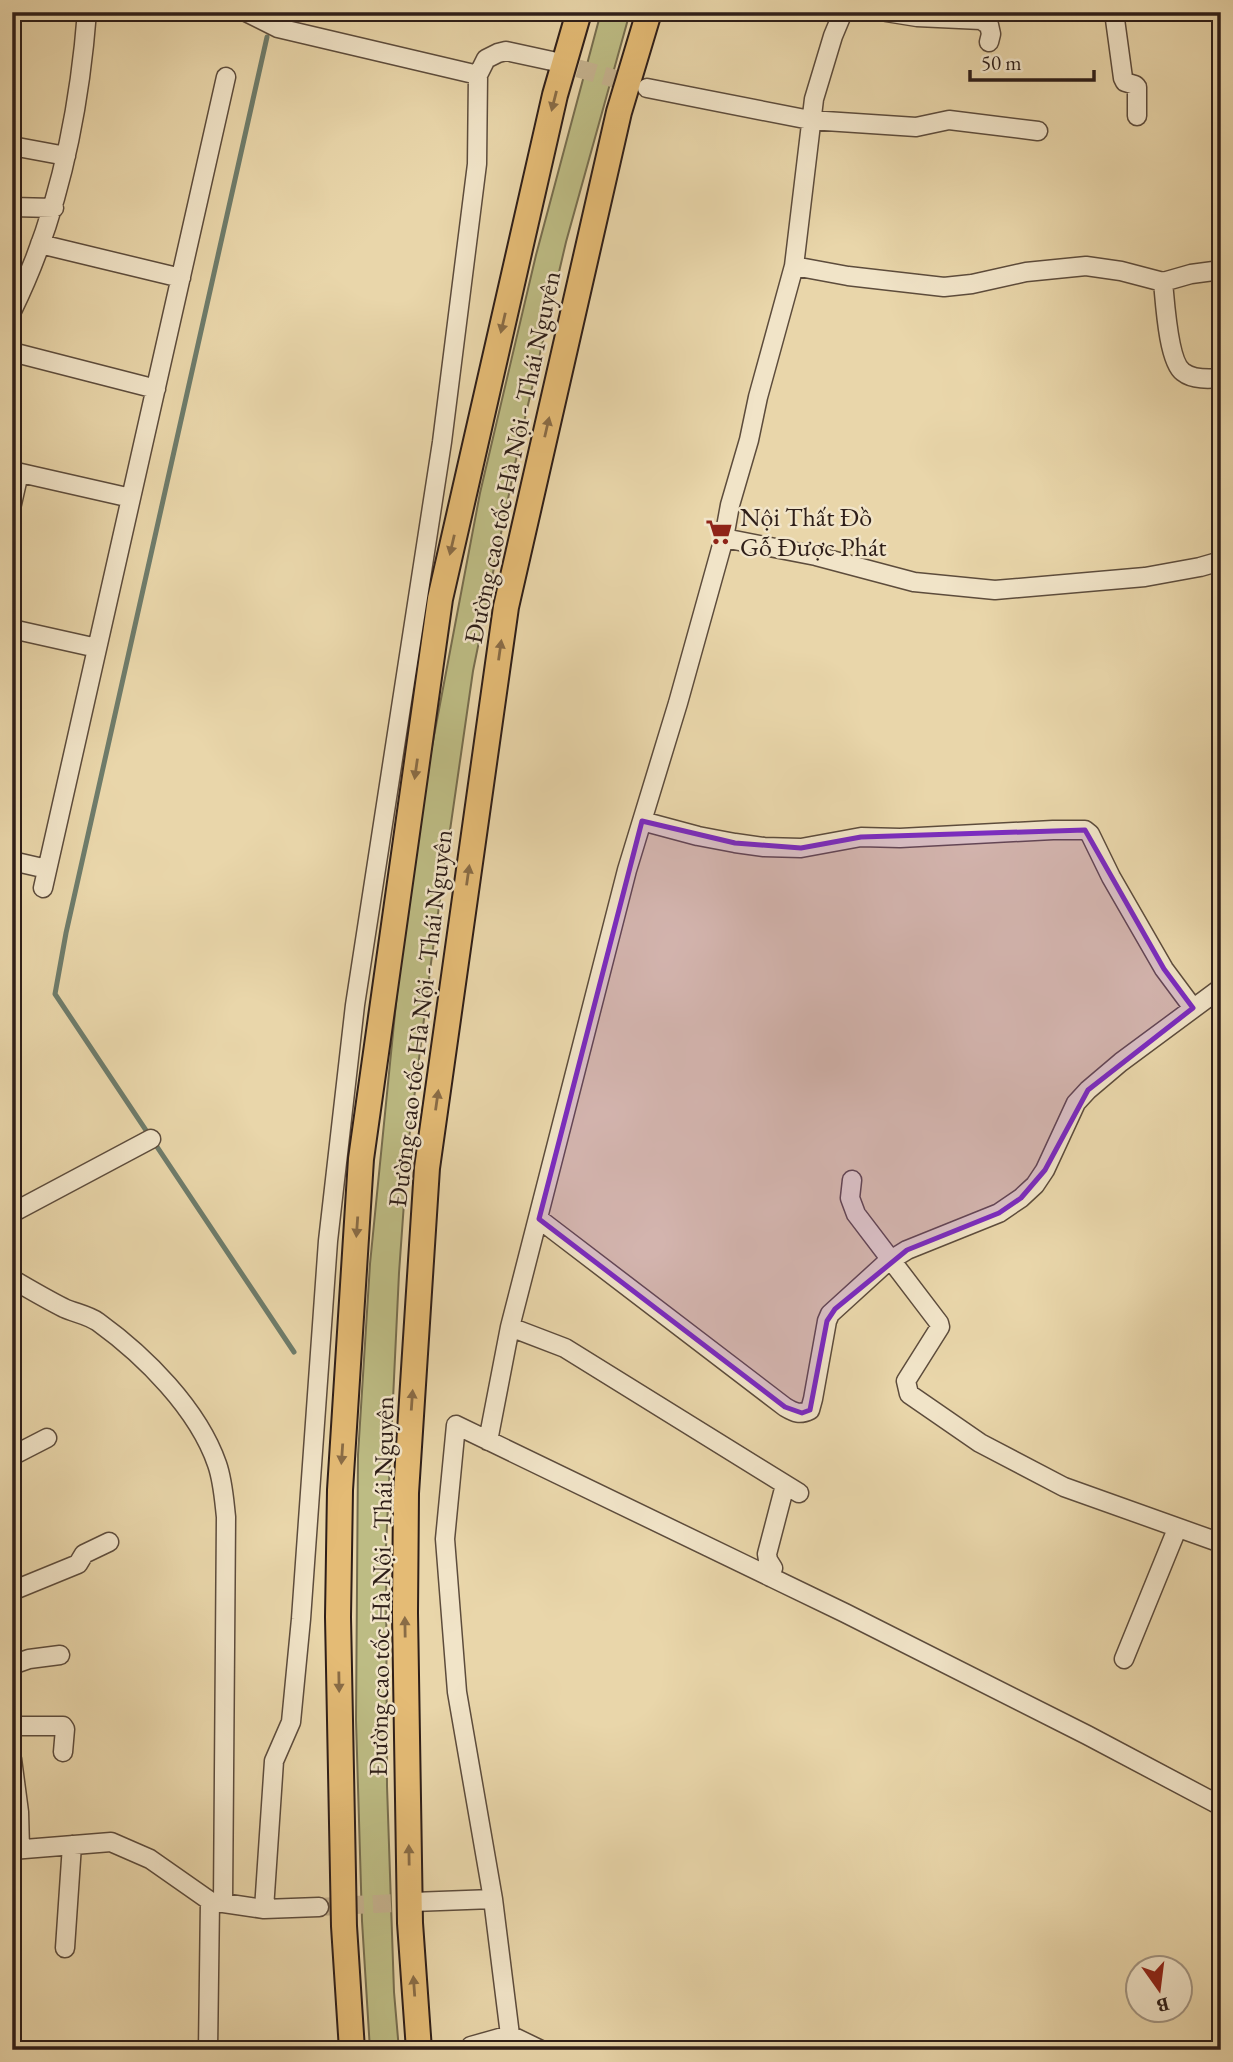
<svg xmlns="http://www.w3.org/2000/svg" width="1233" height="2062" viewBox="0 0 1233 2062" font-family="'EB Garamond',serif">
<rect width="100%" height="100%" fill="#e9d6aa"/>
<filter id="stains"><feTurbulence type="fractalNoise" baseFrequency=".00286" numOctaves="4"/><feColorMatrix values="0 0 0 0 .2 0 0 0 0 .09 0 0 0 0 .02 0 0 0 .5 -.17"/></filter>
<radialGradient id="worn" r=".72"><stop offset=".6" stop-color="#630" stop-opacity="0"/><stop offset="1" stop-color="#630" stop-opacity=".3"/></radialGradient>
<path fill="#bdbc84" stroke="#766d4e" stroke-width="2" d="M601 12H630L566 242 521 435 473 671 432 955 408 1147 399 1273 386 1547 387 1786 394 1992 399 2050H370L362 1921 356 1720 358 1455 370 1264 400 963 430 757 480 493 536 255Z"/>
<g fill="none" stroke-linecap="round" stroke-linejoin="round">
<path stroke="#6e7c6b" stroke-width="5" d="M267 37 66 933 55 994 294 1352"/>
<path stroke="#c4b18d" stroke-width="18" stroke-dasharray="18 9" stroke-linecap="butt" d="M552 61 637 85
M319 1907 413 1902"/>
<g stroke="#5d4c3c" stroke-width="21">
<path id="minor" d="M246 12 278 28 478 75
M843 12 833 36 814 99 794 266 848 276 944 287 972 284 1026 272 1086 266 1121 271 1163 282
M886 12 917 17 981 20 989 25 991 34 989 42
M1114 12 1123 78 1125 82 1135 85 1137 87V116
M647 88 810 120 916 127 949 120 1038 131
M12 146 66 156
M12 207 54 208
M40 244 181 278
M1221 270 1191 274 1163 282C1165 301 1168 361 1183 372 1193 380 1209 379 1221 378
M12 311C58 218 79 116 87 12
M12 352 156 389
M12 471 131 498
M12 504 19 473
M724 538 816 556 914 582 995 590 1145 577 1200 567 1221 561
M12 629 97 648
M642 821 698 836 735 843 764 847 801 848 861 837 900 838 1053 830H1085L1090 834 1111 877 1164 969 1193 1008
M12 861 47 869
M43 888 226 77
M852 1180 850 1198 856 1214 939 1323 940 1327 906 1381 909 1394 980 1443 1064 1487 1221 1543
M12 1213 151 1139
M539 1219 785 1407C795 1413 800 1415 810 1410L813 1399 827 1321 830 1314 886 1263 907 1250 999 1213 1021 1198 1035 1185 1045 1170 1076 1103 1088 1090 1121 1062 1221 988
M12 1279C29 1289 46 1299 64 1308 75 1313 88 1315 98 1322 145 1356 198 1409 217 1464 223 1481 224 1499 226 1517L223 1903
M510 1327 565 1348 799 1493
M488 1441 510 1327 627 870 678 703 724 538 730 505 749 440 758 397 794 266
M12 1456 47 1438
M770 1577 773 1568 768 1560 767 1554 785 1485
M12 1591 78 1564 84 1554 109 1542
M1124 1659 1177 1529
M12 1665 29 1659 60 1655
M12 1726H63L65 1729 63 1752
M12 1759 19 1812 20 1849
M12 1850 111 1842 150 1859 210 1901 264 1909 319 1907
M413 1902 493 1899
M264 1909 274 1761 291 1722 301 1619 328 1241 355 1005 442 442 477 164 478 75 486 59 498 53 506 51 552 61
M65 1948 72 1845
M510 2035 493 1899 457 1692 445 1539 456 1425 845 1613 1087 1735 1221 1806
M208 2050 210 1901
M470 2050 471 2046 510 2035 541 2050"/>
</g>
<g stroke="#2e1e18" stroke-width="28">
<path id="highway" d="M352 2050 344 1926 338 1617 340 1490 361 1159 440 599 555 95 579 12
M419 2050 410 1923 405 1613 406 1493 427 1168 506 607 619 112 649 12"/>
</g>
<use href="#minor" stroke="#f1e4c8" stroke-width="18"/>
<use href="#highway" stroke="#e4bb75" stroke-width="24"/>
</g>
<defs><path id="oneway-solid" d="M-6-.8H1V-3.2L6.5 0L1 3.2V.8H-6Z" transform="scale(1.75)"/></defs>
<g fill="#896c46">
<use href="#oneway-solid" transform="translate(554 101) rotate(104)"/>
<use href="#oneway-solid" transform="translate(503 323) rotate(103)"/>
<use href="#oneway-solid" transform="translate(547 427) rotate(-77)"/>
<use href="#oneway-solid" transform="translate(452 545) rotate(103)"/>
<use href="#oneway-solid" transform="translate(500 650) rotate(-82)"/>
<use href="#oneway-solid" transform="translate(416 769) rotate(98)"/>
<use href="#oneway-solid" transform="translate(468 875) rotate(-82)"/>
<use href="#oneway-solid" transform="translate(437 1100) rotate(-82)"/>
<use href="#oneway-solid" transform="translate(357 1227) rotate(94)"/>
<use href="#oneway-solid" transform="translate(412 1400) rotate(-86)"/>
<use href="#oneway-solid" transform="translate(342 1454) rotate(94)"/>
<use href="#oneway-solid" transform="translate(405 1627) rotate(-91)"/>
<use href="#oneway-solid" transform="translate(339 1682) rotate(89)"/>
<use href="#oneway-solid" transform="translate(409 1855) rotate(-91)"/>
<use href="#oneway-solid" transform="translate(414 1986) rotate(-94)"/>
</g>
<path fill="#7b2cbf" fill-opacity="0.2" stroke="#7b2cbf" stroke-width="5" stroke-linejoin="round" d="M642 821 735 843 801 848 861 837 1085 830 1164 969 1193 1008 1088 1090 1045 1170 1021 1198 999 1213 907 1250 835 1309 827 1321 810 1410 802 1413 785 1407 539 1219Z"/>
<defs>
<g id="supermarket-bare" transform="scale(2.1)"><path d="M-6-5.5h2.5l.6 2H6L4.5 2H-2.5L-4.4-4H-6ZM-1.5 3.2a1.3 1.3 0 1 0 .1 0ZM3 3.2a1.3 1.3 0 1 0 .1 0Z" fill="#8f2418" stroke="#f1e4c8" stroke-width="2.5" paint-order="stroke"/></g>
</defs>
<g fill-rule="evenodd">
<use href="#supermarket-bare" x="719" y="532"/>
</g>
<g text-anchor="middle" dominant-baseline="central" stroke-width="5" stroke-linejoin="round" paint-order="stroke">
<g font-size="26" fill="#2e1e18" stroke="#f1e4c8">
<text transform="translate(512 457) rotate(-78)">Đường cao tốc Hà Nội - Thái Nguyên</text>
<text transform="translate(420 1018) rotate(-83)">Đường cao tốc Hà Nội - Thái Nguyên</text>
<text transform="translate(381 1586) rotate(-89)">Đường cao tốc Hà Nội - Thái Nguyên</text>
</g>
<g font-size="26" fill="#2e1e18" stroke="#f1e4c8" text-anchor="start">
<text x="740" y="517">Nội Thất Đồ<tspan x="740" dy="30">Gỗ Được Phát</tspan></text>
</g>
</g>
<rect width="1233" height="2062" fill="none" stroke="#e9d6aa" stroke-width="42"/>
<rect x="14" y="14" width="1205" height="2034" fill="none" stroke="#2e1e18" stroke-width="3.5"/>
<rect x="21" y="21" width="1191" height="2020" fill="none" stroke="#2e1e18" stroke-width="2"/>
<g transform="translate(1159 1989) rotate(166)"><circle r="33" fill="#f1e4c8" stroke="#a39582" stroke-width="2"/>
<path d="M0-5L12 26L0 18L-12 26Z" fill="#8f2418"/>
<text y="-10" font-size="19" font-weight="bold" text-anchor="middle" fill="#2e1e18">B</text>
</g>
<path d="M970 70v10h124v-10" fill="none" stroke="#2e1e18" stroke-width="3.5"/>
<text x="981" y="70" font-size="21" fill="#2e1e18" stroke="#f1e4c8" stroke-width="5" paint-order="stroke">50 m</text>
<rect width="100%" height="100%" filter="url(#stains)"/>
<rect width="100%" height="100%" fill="url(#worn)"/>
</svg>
